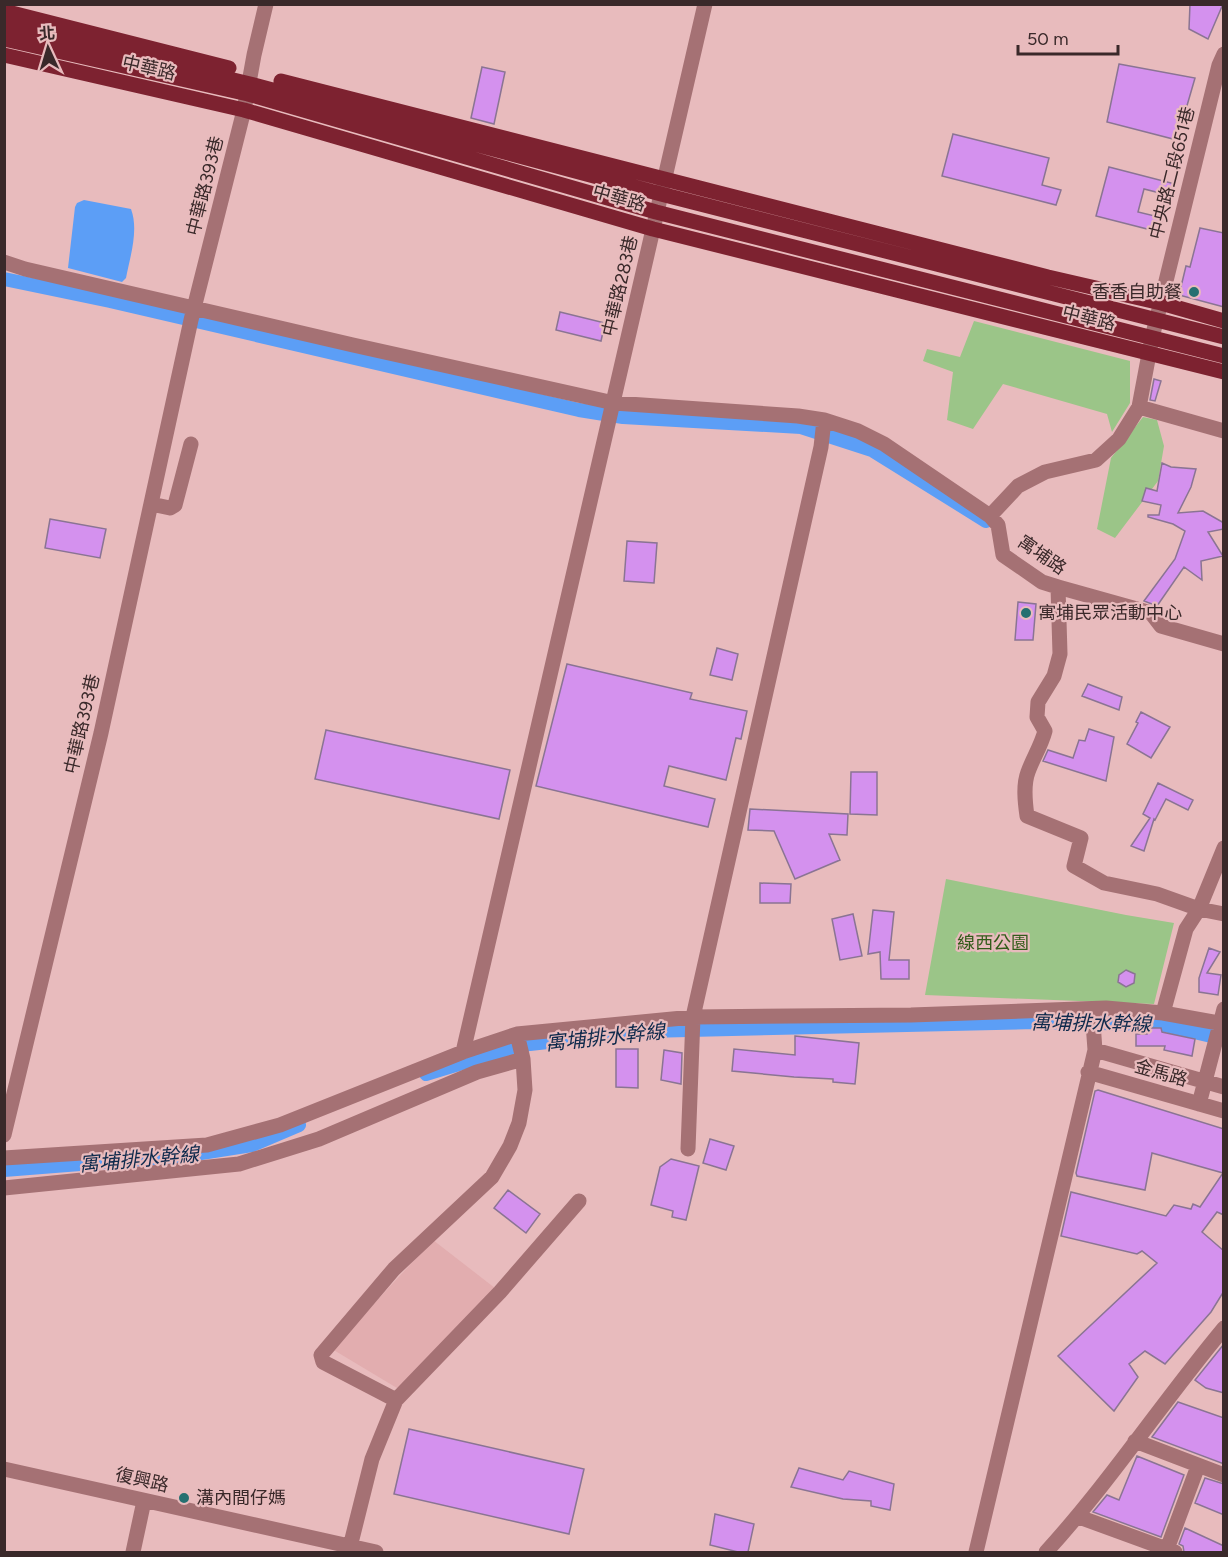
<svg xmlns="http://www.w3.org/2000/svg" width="1228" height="1557" viewBox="0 0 1228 1557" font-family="Figtree,'Noto Sans TC',sans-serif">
<rect width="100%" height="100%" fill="#e8bbbd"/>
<path fill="#e2adaf" d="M433 1240 500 1292 402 1391 332 1349Z"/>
<path fill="#9bc588" d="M974 321 1130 361V403L1112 432 1107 414 1003 384 973 429 947 420 953 372 923 361 927 349 960 357Z
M1143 417 1157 420 1164 446 1158 481 1115 538 1097 529 1111 458Z
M946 879 1126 915 1174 923 1154 1004 925 995Z"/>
<path fill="#5c9ef6" d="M84 200 131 209C139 230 130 257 126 278L122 282 68 268 75 207 77 203Z"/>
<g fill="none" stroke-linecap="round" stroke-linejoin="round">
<path stroke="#5c9ef6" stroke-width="14" d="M4 279 110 301 579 410 623 417 801 427 872 450 986 521
M426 1074 521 1045 646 1031 1035 1022 1160 1024 1224 1039
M4 1170 182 1156 252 1145 299 1125"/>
</g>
<path fill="#d491ee" stroke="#8a7493" stroke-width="1.5" d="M1190 4H1223L1208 39 1189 29Z
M1119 64 1195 78 1177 140 1107 122Z
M482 67 505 72 494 124 471 118Z
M953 134 1049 158 1042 185 1061 190 1056 205 942 176Z
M1109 167 1175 184 1172 196 1144 189 1138 212 1163 218 1159 232 1096 216Z
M1200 228 1224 233V307L1179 295 1186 266 1190 267Z
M560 312 605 323 601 341 556 330Z
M1154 379 1161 381 1155 401 1150 400Z
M1162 463 1171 467 1196 469 1191 487 1178 513 1203 511 1224 523V529L1208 532 1223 556 1201 561 1202 580 1184 567 1157 606 1144 601 1175 559 1185 531 1173 524 1148 517V515H1159L1161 505 1142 501 1146 488 1157 491Z
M50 519 106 529 100 558 45 548Z
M627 541 657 543 654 583 624 581Z
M1018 602 1036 604 1033 640H1015Z
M717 648 738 654 732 680 710 675Z
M567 664 692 693 690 699 747 711 741 739 736 738 726 780 669 766 664 786 715 799 708 827 536 786Z
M1088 684 1122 697 1119 710 1082 696Z
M1141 712 1170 727 1151 758 1127 744 1138 723 1136 722Z
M1089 729 1114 737 1106 781 1043 761 1048 750 1073 758 1079 740 1085 741Z
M326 730 510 770 499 819 315 779Z
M851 772H877V815L850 814Z
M1158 783 1193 800 1188 810 1166 799 1155 820 1154 819 1144 851 1131 846 1150 818 1143 814Z
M750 809 848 814 847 835 829 834 840 860 795 879 774 831 748 830Z
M760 883 791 884 790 903H760Z
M873 910 894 912 889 960H909V979H881L880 952 868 954Z
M853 914 862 956 840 960 832 919Z
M1209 948 1220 952 1207 973 1221 975 1218 995 1199 992V978Z
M1126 970 1135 974 1134 983 1126 987 1118 982 1119 975Z
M1147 1028H1161L1162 1032 1195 1039 1192 1056 1164 1050 1165 1046H1136V1034H1147Z
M795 1036 859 1043 855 1084 833 1082V1079L794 1077 732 1071 734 1049 795 1055Z
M616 1049H638V1088L616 1087Z
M664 1050 682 1053 681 1084 661 1080Z
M1098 1090 1224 1129V1215L1217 1212 1202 1232 1224 1251V1291L1211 1312 1165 1364 1145 1351 1129 1364 1138 1377 1114 1411 1058 1356 1157 1263 1142 1251 1137 1254 1061 1236 1071 1192 1166 1216 1174 1205 1191 1209 1193 1204 1200 1207 1223 1173 1152 1153 1145 1190 1077 1176 1076 1173 1095 1091Z
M710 1139 734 1146 726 1170 703 1163Z
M671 1159 699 1166 686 1220 672 1217 673 1211 651 1205 660 1167Z
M508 1190 540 1214 526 1233 494 1208Z
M1224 1344V1393L1206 1388 1195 1380Z
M1178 1402 1224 1418V1464L1152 1437Z
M409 1429 584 1469 569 1534 394 1494Z
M1137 1456 1184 1475 1161 1537 1093 1512 1107 1495 1119 1500Z
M799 1468 843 1480 849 1471 894 1484 890 1510 871 1506V1501L843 1499 791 1487Z
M1205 1478 1224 1484V1515L1195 1503Z
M715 1514 754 1524 748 1552H738L710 1545Z
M1185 1528 1224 1546V1552H1184L1183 1546 1179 1544Z"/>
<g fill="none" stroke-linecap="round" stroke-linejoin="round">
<path stroke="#a57174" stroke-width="15" d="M1224 54 1219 65 1152 338 1139 407 1119 439 1096 460 1045 472 1018 486 990 516 998 525 1003 555 1042 582 1058 587 1060 654 1054 676 1038 702 1037 717 1045 731C1041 746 1033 758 1028 772 1023 785 1025 802 1027 816L1081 838 1074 866 1104 883 1157 894 1199 909 1224 914
M4 262 25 269 353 345 614 403 798 416 824 420 858 431 884 444 990 516
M1139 407 1224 431
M151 504 170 508 175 505 191 444
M1058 587 1151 613 1161 626 1224 644
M1163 1013 1186 929 1199 909 1224 848
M1095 1050 1224 1087
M463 1052 705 4
M1088 1072 1224 1111
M1199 1104 1224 1009
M4 1135 101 733 191 320 244 110 254 55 266 4
M688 1149 693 1017 821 447 824 420
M4 1158 207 1145 280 1125 463 1052 517 1034 693 1017 911 1015 1106 1008 1163 1013 1224 1024
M4 1188 239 1164 319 1139 477 1072 523 1059
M396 1400 323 1362 321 1355 394 1269 492 1177 510 1146 519 1123 525 1090 523 1059 517 1034
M1135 1441 1224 1475
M4 1469 376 1552
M1079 1517 1175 1552
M350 1547 372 1459 396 1400 500 1292 579 1201
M1167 1549 1198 1466
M133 1552 144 1501
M976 1552 1095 1050 1092 1009
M1046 1552C1110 1482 1163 1401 1224 1328"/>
<path stroke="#7d2230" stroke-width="15" d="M4 11 229 68
M4 25 250 84 661 194 1224 337
M4 39 248 94 656 212 1224 356
M4 55 244 110 653 229 1224 372
M281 81 1048 277 1161 303 1224 321"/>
</g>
<g fill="#257071" stroke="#e8bbbd" stroke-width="2">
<circle cx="1194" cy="292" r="6"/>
<circle cx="1026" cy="613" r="6"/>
<circle cx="184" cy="1498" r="6"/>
</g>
<g text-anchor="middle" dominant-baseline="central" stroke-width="4.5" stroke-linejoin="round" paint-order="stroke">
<g font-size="18" fill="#3a292a" stroke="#e8bbbd">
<text transform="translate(149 68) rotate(13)">中華路</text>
<text transform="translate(1172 173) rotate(-76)">中央路二段651巷</text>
<text transform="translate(205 186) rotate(-76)">中華路393巷</text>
<text transform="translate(619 198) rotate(16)">中華路</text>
<text transform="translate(620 286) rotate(-77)">中華路283巷</text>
<text transform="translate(1089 318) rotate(14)">中華路</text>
<text transform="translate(1042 555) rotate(35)">寓埔路</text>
<text transform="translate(82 724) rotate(-77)">中華路393巷</text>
<text transform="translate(1161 1073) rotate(16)">金馬路</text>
<text transform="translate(142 1480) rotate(13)">復興路</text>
</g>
<g font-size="18" fill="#3a292a" stroke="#e8bbbd" text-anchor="start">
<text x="1182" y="292" text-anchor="end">香香自助餐</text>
<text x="1038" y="613">寓埔民眾活動中心</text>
<text x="196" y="1498">溝內間仔媽</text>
</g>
<g font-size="18" fill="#325c1a" stroke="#e8bbbd">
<text x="993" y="943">線西公園</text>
</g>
<g font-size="20" font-style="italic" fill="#0f2a4c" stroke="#e8bbbd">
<text transform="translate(1091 1023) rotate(1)">寓埔排水幹線</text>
<text transform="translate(605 1037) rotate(-6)">寓埔排水幹線</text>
<text transform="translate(139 1159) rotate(-5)">寓埔排水幹線</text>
</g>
</g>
<rect width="1228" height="1557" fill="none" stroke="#3a292a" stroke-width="12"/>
<g transform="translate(48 48) rotate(356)" stroke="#e8bbbd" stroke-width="4.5" paint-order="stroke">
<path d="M0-4.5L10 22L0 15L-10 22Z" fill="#3a292a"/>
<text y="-9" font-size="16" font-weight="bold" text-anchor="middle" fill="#3a292a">北</text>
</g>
<path d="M1018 45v9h100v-9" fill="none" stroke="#3a292a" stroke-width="3"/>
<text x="1027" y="45" font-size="18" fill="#3a292a" stroke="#e8bbbd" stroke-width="4.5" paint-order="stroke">50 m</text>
</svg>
